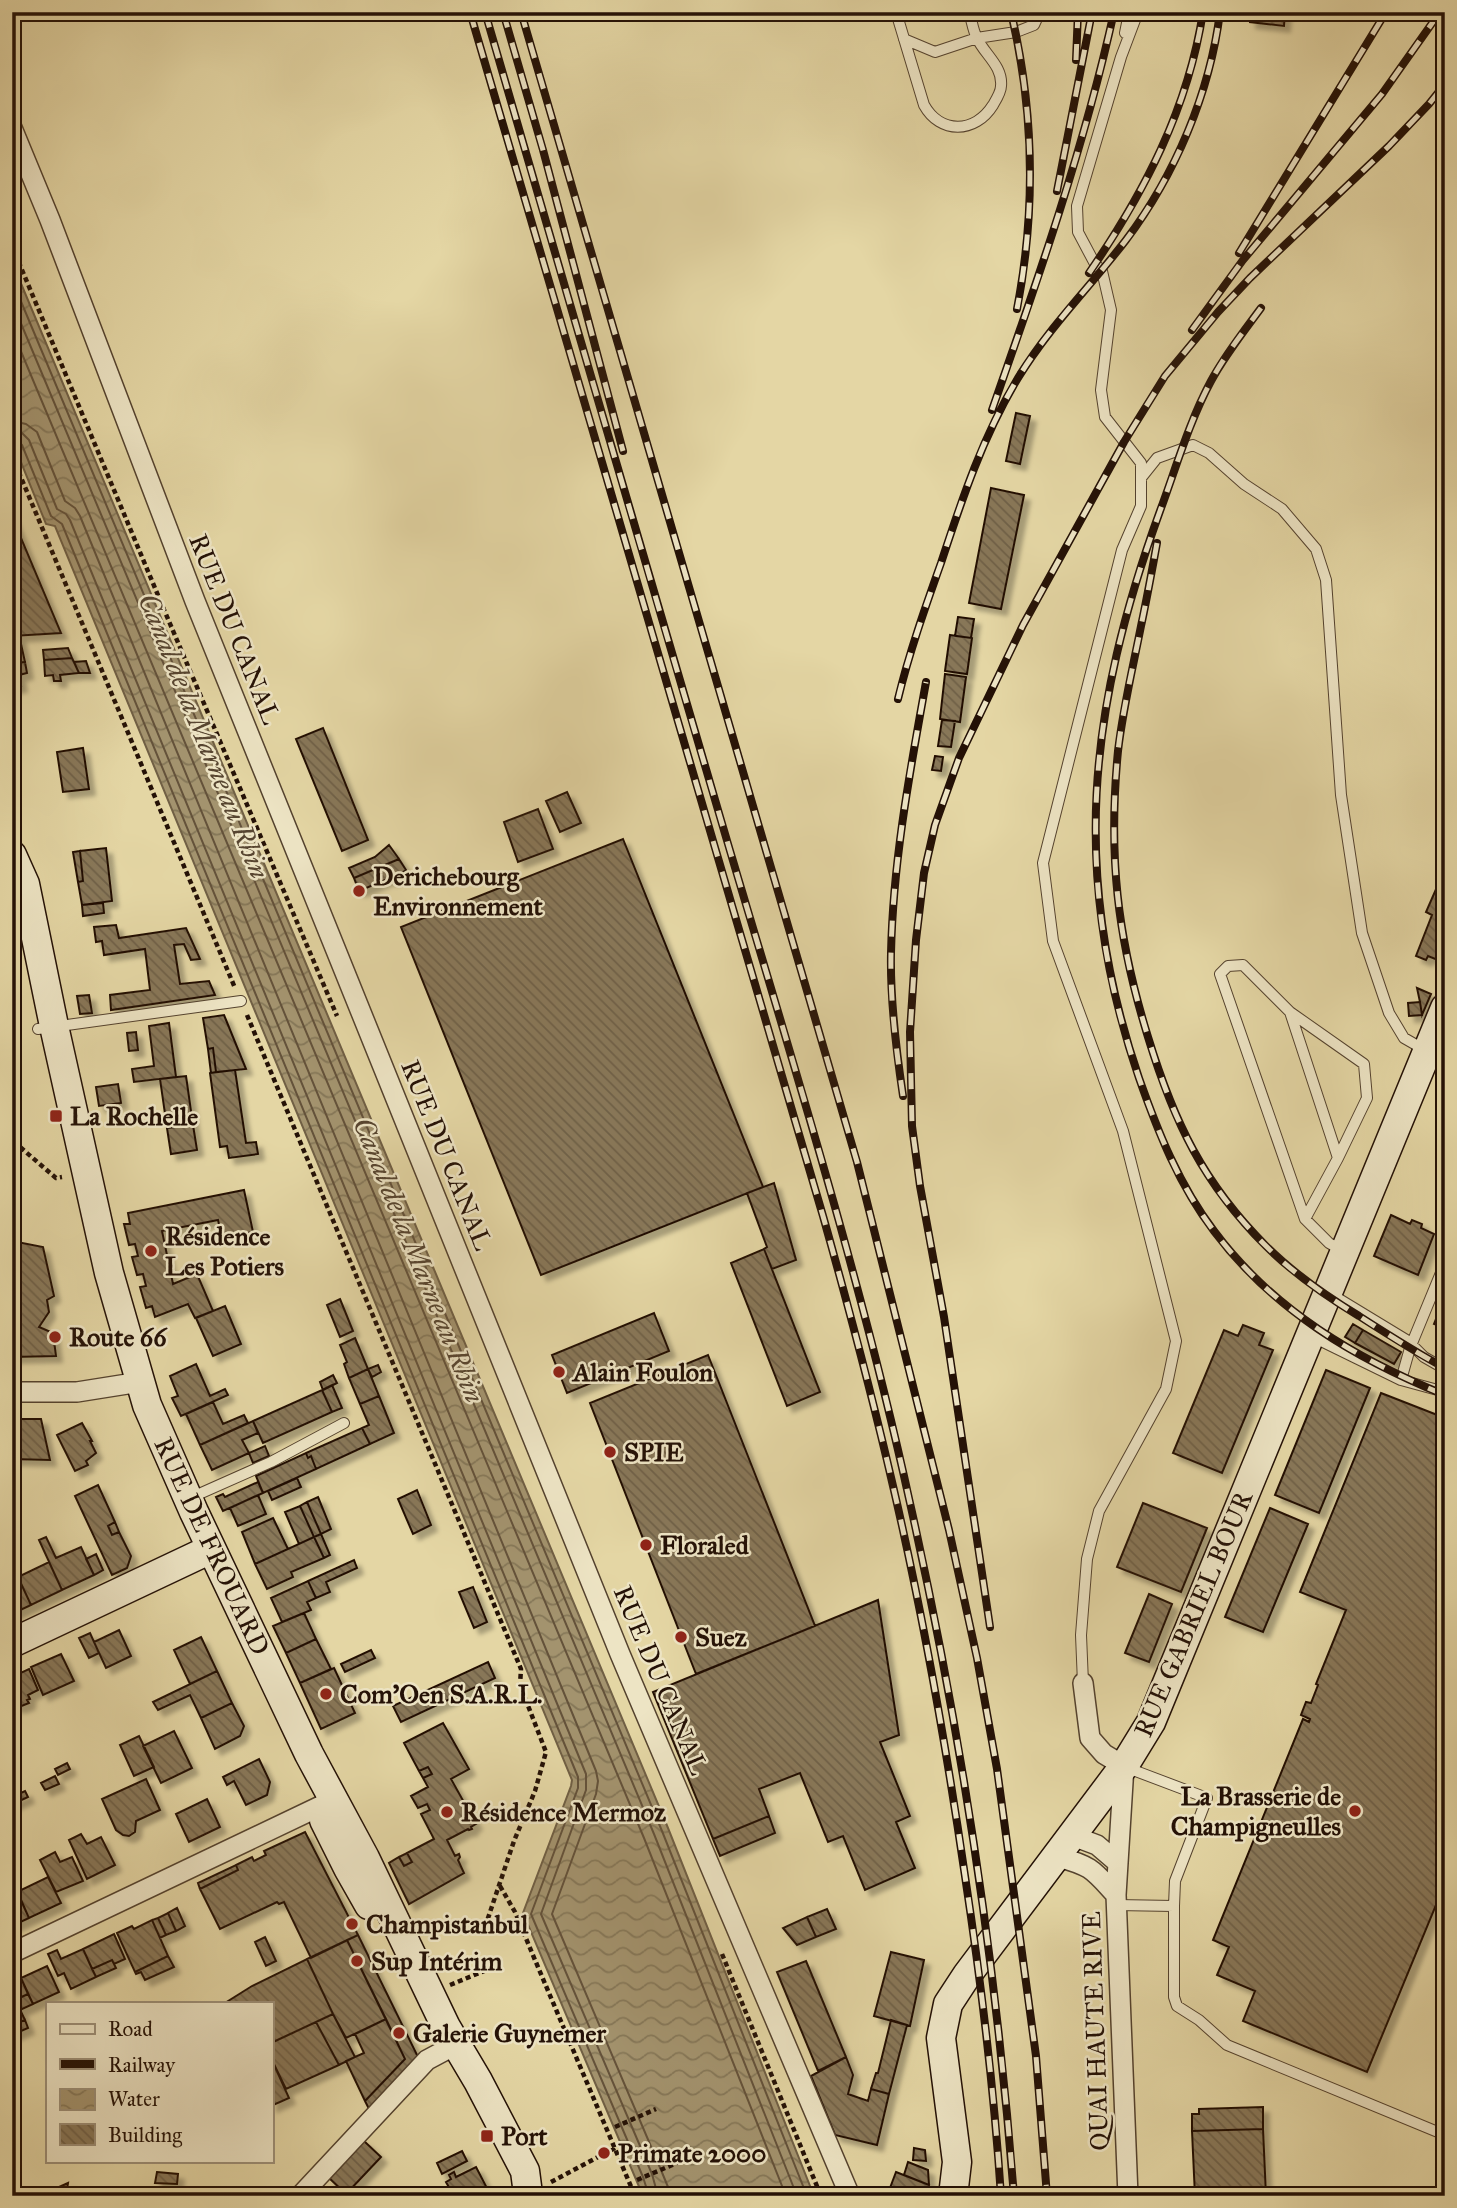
<svg xmlns="http://www.w3.org/2000/svg" width="1457" height="2208" viewBox="0 0 1457 2208" font-family="'IM FELL Great Primer',serif">
<defs>
<pattern id="water-waves" width="16" height="10" patternUnits="userSpaceOnUse" patternTransform="scale(1.75)"><rect width="16" height="10" fill="#a3936e"/><path d="M0 5q4-4 8 0t8 0" fill="none" stroke="#857758"/></pattern>
<pattern id="building-back-hatch" width="6" height="6" patternUnits="userSpaceOnUse" patternTransform="scale(1.75)"><rect width="6" height="6" fill="#887758"/><path d="M-1 5l2 2M0 0l6 6M5-1l2 2" fill="none" stroke="#6f6047"/></pattern>
<filter id="shadow"><feDropShadow dx="6" dy="6" stdDeviation="2" flood-color="#0004"/></filter>
</defs>
<rect width="100%" height="100%" fill="#e4d6a4"/>
<filter id="stains"><feTurbulence type="fractalNoise" baseFrequency=".00286" numOctaves="4"/><feColorMatrix values="0 0 0 0 .2 0 0 0 0 .09 0 0 0 0 .02 0 0 0 .5 -.17"/></filter>
<radialGradient id="worn" r=".72"><stop offset=".6" stop-color="#630" stop-opacity="0"/><stop offset="1" stop-color="#630" stop-opacity=".3"/></radialGradient>
<path fill="url(#water-waves)" stroke="#705f44" stroke-width="2" d="M12 262 668 1828 814 2196H643L523 1913 571 1786 572 1780 55 526 46 524 12 440Z"/>
<g fill="none" stroke-linecap="round" stroke-linejoin="round">
<path stroke="#64523a" stroke-width="2" d="M12 280 662 1831 807 2196
M12 302 654 1834 797 2196
M12 330 644 1838 786 2196
M12 421 26 424 37 432 65 501 75 508 80 516 596 1771 598 1781 596 1794 552 1914 661 2170 668 2187 669 2196
M12 432 22 433 29 440 57 509 66 514 70 520 586 1774V1790L541 1914 652 2174 658 2196
M12 440 18 441 22 445 51 516 62 524 578 1777V1788L531 1914 643 2177 649 2196"/>
</g>
<path fill="url(#building-back-hatch)" stroke="#241106" stroke-width="2" filter="url(#shadow)" d="M1251 12H1285L1284 26 1250 22Z
M1016 413 1030 416 1020 464 1006 461Z
M991 488 1024 495 1001 609 969 603Z
M12 519H13L61 633 12 636Z
M958 617 974 619 971 638 955 636Z
M19 635 25 662 12 663V636Z
M950 635 972 638 967 674 945 671Z
M68 648 72 658 44 660 43 650Z
M72 658 79 673 60 675 61 681H54L53 675 45 676 44 660Z
M86 661 90 673H79L74 662Z
M25 662 27 673 19 675 21 686 12 687V663Z
M945 674 966 677 960 722 940 719Z
M942 720 955 721 951 747 938 746Z
M323 728 368 840 342 851 296 739Z
M83 748 89 789 63 792 57 752Z
M935 756 943 757 941 771 932 770Z
M567 792 581 823 560 832 546 801Z
M538 809 553 849 518 862 504 822Z
M623 839 763 1187 541 1275 401 927Z
M389 845 399 859 354 878 349 868 375 857Z
M106 848 112 901 82 905 78 882 83 881 80 851Z
M80 851 83 881 78 882 73 852Z
M399 859 406 870 392 880 390 878 359 891 354 878Z
M1444 871 1445 959 1443 962 1428 956 1426 960 1416 956 1432 915 1426 912Z
M103 903 104 913 83 916 82 905Z
M116 925 119 938 186 928 200 959 191 960 184 944 174 945 180 984 209 981 215 995 111 1010 110 995 150 990 145 949 104 955 102 941 96 942 94 927Z
M1417 988 1431 994 1422 1015 1420 1002Z
M89 995 92 1013 80 1014 77 996Z
M1420 1002 1422 1015 1409 1016 1408 1003Z
M224 1015 246 1069 216 1072 213 1048 208 1049 203 1018Z
M169 1023 176 1077 134 1082 132 1069 154 1066 149 1026Z
M136 1032 138 1050 129 1051 127 1033Z
M213 1048 216 1072 211 1073 208 1049Z
M235 1070 246 1143 256 1142 258 1154 229 1158 227 1146 220 1147 210 1073Z
M186 1076 193 1125 167 1128 160 1079Z
M118 1084 121 1103 99 1106 96 1087Z
M193 1125 197 1150 171 1154 167 1128Z
M774 1183 796 1260 772 1269 764 1249 767 1247 747 1193Z
M244 1190 253 1232 222 1238 218 1220 162 1231 173 1284 197 1274 213 1311 195 1318 188 1304 155 1317 152 1306 146 1308 140 1287 146 1286 143 1274 137 1275 132 1257 138 1256 135 1244 129 1245 124 1224H130L128 1213Z
M1391 1215 1410 1224 1412 1220 1422 1224 1421 1228 1434 1234 1418 1275 1374 1256Z
M12 1241 43 1247 54 1296 47 1300 49 1312 39 1327 53 1333 56 1356 12 1357Z
M764 1249 820 1392 787 1406 731 1263Z
M1445 1297V1328L1434 1324Z
M340 1299 353 1331 340 1337 327 1305Z
M225 1306 241 1344 213 1356 196 1318Z
M654 1313 669 1351 567 1393 552 1355Z
M1353 1324 1363 1330 1355 1343 1345 1337Z
M1243 1325 1264 1333 1259 1345 1273 1350 1222 1473 1173 1453 1224 1330 1238 1336Z
M1363 1330 1401 1352 1394 1364 1355 1343Z
M355 1338 368 1369 349 1378 344 1364 347 1362 340 1345Z
M708 1355 815 1626 696 1674 590 1403Z
M196 1364 210 1396 225 1389 228 1395 181 1416 172 1398 178 1396 170 1376Z
M378 1365 381 1372 372 1377 368 1369Z
M368 1369 379 1396 360 1404 349 1378Z
M1326 1370 1370 1388 1319 1513 1275 1495Z
M333 1375 337 1383 323 1390 320 1382Z
M332 1385 342 1408 332 1412 322 1390Z
M322 1390 332 1412 263 1443 253 1421Z
M1381 1393 1445 1418V1903L1438 1900 1367 2072 1243 2021 1255 1991 1217 1975 1229 1947 1213 1940 1303 1719 1309 1722 1310 1719 1301 1715 1306 1702 1311 1703 1318 1685 1316 1684 1346 1610 1300 1592Z
M379 1396 394 1433 370 1444 362 1428 369 1425 360 1404Z
M213 1402 223 1424 244 1415 248 1423 200 1445 186 1414Z
M12 1419H41L50 1460 12 1459Z
M253 1421 258 1433 242 1440 249 1453 212 1470 200 1445Z
M82 1423 92 1441H90L96 1453 86 1461 88 1465 75 1471 57 1435Z
M362 1428 370 1444 316 1469 311 1456 308 1458 306 1453Z
M265 1446 269 1456 253 1463 249 1453Z
M306 1453 308 1458 311 1456 316 1469 263 1493 256 1476Z
M297 1478 301 1487 272 1500 268 1491Z
M258 1482 263 1493 223 1511 216 1497 223 1494 225 1497Z
M98 1485 115 1522 108 1526 112 1535 119 1532 131 1556 127 1568 112 1575 75 1496Z
M417 1490 431 1525 413 1534 398 1499Z
M258 1495 266 1514 238 1526 230 1508Z
M318 1497 331 1529 321 1534 307 1502Z
M307 1502 321 1534 314 1537 300 1506Z
M1143 1503 1207 1528 1181 1592 1117 1567Z
M300 1506 314 1537 299 1544 285 1512Z
M1270 1508 1308 1524 1263 1632 1225 1617Z
M273 1518 288 1549 255 1564 242 1532Z
M115 1522 119 1532 112 1535 108 1526Z
M321 1534 330 1555 324 1558 314 1537Z
M46 1537 56 1558 81 1547 94 1575 62 1590 39 1540Z
M314 1537 324 1558 291 1572 293 1577 267 1589 255 1564Z
M96 1554 103 1570 94 1575 86 1559Z
M354 1560 357 1568 326 1582 330 1592 316 1598 308 1581Z
M49 1562 62 1590 31 1605 18 1577Z
M18 1577 31 1605 12 1614V1580Z
M308 1581 316 1598 307 1602 311 1610 282 1622 271 1598Z
M473 1587 487 1622 474 1628 459 1592Z
M1149 1594 1172 1604 1149 1662 1125 1653Z
M878 1600 899 1735 880 1742 910 1816 896 1822 915 1868 865 1890 843 1836 828 1842 800 1773 759 1789 769 1816 713 1839 653 1692Z
M304 1613 316 1639 286 1653 273 1626Z
M119 1630 131 1656 106 1668 94 1642Z
M90 1633 99 1653 89 1658 79 1638Z
M201 1637 217 1671 190 1684 174 1650Z
M316 1639 331 1669 300 1683 286 1653Z
M371 1650 375 1658 345 1672 341 1664Z
M61 1654 74 1681 43 1695 31 1667Z
M488 1662 495 1678 401 1722 393 1706Z
M334 1668 355 1713 321 1729 300 1683Z
M29 1669 38 1690 28 1695 30 1699 27 1700 29 1703 19 1707 18 1705 15 1706 12 1703V1684L16 1682 14 1676Z
M217 1671 232 1703 201 1718 190 1695 158 1710 153 1702Z
M232 1703 244 1726 240 1736 215 1749 201 1718Z
M443 1723 469 1769 451 1779 476 1824 471 1827 472 1829 469 1830 468 1829 447 1840 455 1856 459 1854 460 1857 458 1860 464 1873 409 1904 389 1863 399 1857 404 1866 412 1862 407 1853 434 1839 421 1814 430 1810 427 1804 418 1808 411 1796 428 1787 423 1778 432 1774 428 1767 419 1771 404 1743Z
M174 1731 192 1768 161 1783 143 1746Z
M139 1736 154 1767 134 1776 120 1745Z
M259 1759 270 1782 267 1795 246 1805 234 1781 227 1785 223 1777Z
M67 1763 70 1769 58 1775 55 1769Z
M428 1767 432 1774 423 1778 419 1771Z
M55 1776 59 1784 45 1790 41 1783Z
M146 1779 160 1810 136 1821 135 1832 129 1836 123 1835 116 1830 102 1799Z
M25 1791 28 1797 13 1804 12 1797Z
M207 1799 220 1827 189 1842 176 1814Z
M769 1816 775 1833 720 1856 713 1839Z
M305 1832 358 1935 311 1958 284 1902 279 1904 277 1902 220 1929 200 1889 238 1870 236 1865 252 1857 254 1861 266 1855 264 1851Z
M81 1834 87 1844 101 1837 115 1865 87 1879 69 1840Z
M55 1852 60 1862 72 1857 83 1881 56 1892 40 1860Z
M407 1853 412 1862 404 1866 399 1857Z
M236 1865 238 1870 200 1889 198 1883Z
M48 1877 61 1903 29 1918 17 1892Z
M18 1893 29 1918 12 1926V1896Z
M177 1908 185 1926 176 1931 168 1913Z
M827 1909 836 1929 816 1937 807 1917Z
M168 1913 176 1931 166 1935 158 1918Z
M807 1917 816 1937 797 1945 783 1928Z
M158 1918 166 1935 160 1938 152 1920Z
M152 1920 168 1956 135 1972 117 1933 132 1926 134 1929Z
M114 1934 125 1959 114 1964 112 1960 92 1969 83 1949Z
M358 1935 419 2059 370 2111 365 2101 405 2059 347 1940Z
M265 1937 276 1961 266 1966 255 1942Z
M347 1940 386 2019 346 2038 333 2014 307 1959Z
M83 1949 96 1977 71 1989 64 1973 58 1976 48 1954 57 1950 61 1959Z
M891 1952 924 1960 910 2026 874 2016Z
M168 1956 174 1967 145 1980 141 1972 136 1974 135 1972Z
M307 1959 333 2014 271 2043V2003H225L252 1986Z
M112 1960 116 1968 96 1977 92 1969Z
M806 1961 846 2057 818 2071 777 1972Z
M47 1966 59 1992 33 2004 21 1978Z
M21 1978 28 1994 15 2000 12 1993V1982Z
M12 1993 25 2020 12 2025Z
M28 1994 33 2004 20 2010 15 2000Z
M333 2014 355 2057 339 2065 316 2022Z
M386 2019 405 2059 365 2101 346 2061 364 2053 355 2034Z
M25 2020 28 2028 12 2035V2025Z
M891 2020 907 2025 889 2094 871 2089 876 2073H878Z
M316 2022 339 2065 286 2089 271 2058V2043Z
M846 2057 853 2075 848 2094 868 2101 871 2089 889 2094 877 2145 835 2135 811 2076Z
M271 2058 289 2098 271 2106Z
M1263 2107V2129L1192 2131V2114H1199V2109Z
M1263 2129 1266 2196H1195L1192 2131Z
M364 2141 381 2157 346 2194 329 2178Z
M914 2148 925 2150 926 2161 913 2160Z
M462 2151 467 2161 442 2174 437 2163Z
M908 2162 928 2170 929 2185 904 2175Z
M476 2167 491 2196H454L446 2182 451 2179 449 2175 454 2172 456 2177Z
M157 2172 178 2174 177 2184 155 2183Z
M896 2172 929 2185 925 2196H887Z
M68 2183 66 2196H39Z"/>
<g fill="none" stroke-linecap="round" stroke-linejoin="round">
<g stroke="#54422e" stroke-width="12">
<path id="lane" d="M896 12 924 105C940 134 975 134 993 105 996 100 1001 92 1001 86 1003 66 984 54 977 38 973 31 972 21 969 12
M1125 33 1128 18 1127 12
M904 39 935 52 977 38 1016 32 1034 25 1040 12
M1141 478 1157 458 1193 445 1209 453 1244 484 1282 509 1316 549 1326 580 1341 795 1362 933 1389 1013 1404 1038 1425 1050
M1290 1012 1364 1064 1367 1098 1338 1158
M38 1029 241 1001
M1305 1219 1338 1158 1290 1012 1243 965 1228 966 1220 974 1305 1219 1329 1243 1341 1250
M1329 1293 1408 1341 1424 1357 1445 1369
M1311 1336 1401 1380 1445 1392
M1401 1380 1410 1348 1445 1263
M190 1498 271 1462 344 1423
M1083 1683 1081 1635 1087 1559 1099 1511 1166 1389 1176 1341 1123 1131 1053 941 1043 863 1122 550 1141 506V463L1105 417 1101 390 1111 310 1102 271 1095 264 1078 232 1077 206 1121 57 1138 12
M1116 1905 1174 1906 1175 1881 1207 1798 1125 1767
M1174 1906V1997L1177 2006 1199 2020 1227 2045 1445 2135"/>
</g>
<g stroke="#54422e" stroke-width="22">
<path id="street" d="M12 128 50 220 195 601 620 1654 850 2196
M12 1392H77L140 1382
M1083 1683 1090 1738 1104 1754 1124 1766 1116 1895 1128 2196
M1073 1836 1097 1845 1118 1863
M1058 1857C1092 1866 1093 1870 1116 1895
M12 1953 333 1800
M300 2196 427 2060 457 2044"/>
</g>
<g stroke="#241106" stroke-width="31">
<path id="secondary" d="M12 855 25 884 54 1026 109 1273 147 1405 194 1512 309 1754 365 1858 446 2027 478 2081 525 2171 528 2194
M12 1643 211 1549
M324 1820 348 1868 369 1905
M953 2196 957 2162 941 2038 948 2004 967 1975 1124 1766 1151 1722 1445 1008"/>
</g>
<path stroke="#241106" stroke-width="4.5" stroke-dasharray="5 3.5" stroke-linecap="butt" d="M12 246 165 612 337 1016
M12 456 235 988
M247 1015 521 1669 520 1685 546 1752 535 1791 514 1841 486 1924
M12 1148 20 1147 56 1178 62 1177
M500 1886 515 1912 535 1960 635 2196
M722 1954 821 2196
M450 1985 501 1964
M615 2127 656 2109
M637 2180 679 2162
M551 2182 615 2148"/>
<use href="#lane" stroke="#ede4c4" stroke-width="10"/>
<use href="#street" stroke="#ede4c4" stroke-width="19"/>
<use href="#secondary" stroke="#ede4c4" stroke-width="28"/>
<g stroke="#241106" stroke-width="8">
<path id="rail" d="M470 12 823 1216C848 1305 872 1395 893 1486 923 1615 946 1745 965 1876 981 1982 994 2089 1001 2196
M485 12C564 284 643 555 723 827 789 1051 860 1274 910 1503 961 1731 996 1963 1014 2196
M503 12 543 150 623 451
M521 12 857 1162 949 1530 977 1658 997 1769 1036 2056 1047 2196
M1011 12C1034 110 1036 210 1017 309
M1076 60 1078 12
M1057 191 1092 12
M1239 253 1386 12
M1089 273C1144 193 1188 109 1203 12
M1261 308C1244 331 1225 355 1211 381 1189 422 1176 468 1160 511 1088 709 1070 876 1139 1078 1158 1132 1179 1185 1214 1231 1273 1310 1356 1359 1445 1395
M1192 330 1243 260 1382 94 1440 12
M992 410C1038 279 1084 148 1114 12
M1157 543C1152 570 1147 598 1141 626 1133 667 1123 708 1118 751 1108 855 1117 937 1148 1037 1174 1122 1203 1183 1266 1246 1294 1274 1326 1296 1359 1316 1387 1334 1415 1352 1445 1368
M898 699C909 653 925 608 941 563 962 499 983 436 1018 378 1049 327 1090 287 1126 240 1175 175 1210 93 1220 12
M903 1096C896 1049 890 1001 891 953 893 861 910 771 926 682
M990 1627 944 1317 920 1186 912 1126 910 1032 916 940 924 873 935 825 959 758 1023 625 1124 442 1165 376 1218 312 1250 278 1389 146 1429 104 1445 84"/>
</g>
<use href="#rail" stroke="#ede4c4" stroke-width="5" stroke-dasharray="16" stroke-linecap="butt"/>
</g>
<g fill="#8f2418" stroke="#ede4c4" stroke-width="2.5">
<circle cx="359" cy="891" r="7"/>
<rect x="49" y="1109" width="14" height="14" rx="3.5"/>
<circle cx="151" cy="1251" r="7"/>
<circle cx="55" cy="1337" r="7"/>
<circle cx="559" cy="1372" r="7"/>
<circle cx="610" cy="1452" r="7"/>
<circle cx="646" cy="1545" r="7"/>
<circle cx="681" cy="1637" r="7"/>
<circle cx="326" cy="1694" r="7"/>
<circle cx="1355" cy="1811" r="7"/>
<circle cx="447" cy="1812" r="7"/>
<circle cx="352" cy="1924" r="7"/>
<circle cx="357" cy="1961" r="7"/>
<circle cx="399" cy="2033" r="7"/>
<rect x="480" y="2129" width="14" height="14" rx="3.5"/>
<circle cx="604" cy="2153" r="7"/>
</g>
<g text-anchor="middle" dominant-baseline="central" stroke-width="5" stroke-linejoin="round" paint-order="stroke">
<g font-size="26" fill="#241106" stroke="#ede4c4">
<text transform="translate(235 629) rotate(68)">RUE DU CANAL</text>
<text transform="translate(447 1155) rotate(68)">RUE DU CANAL</text>
<text transform="translate(212 1546) rotate(65)">RUE DE FROUARD</text>
<text transform="translate(1193 1614) rotate(-67)">RUE GABRIEL BOUR</text>
<text transform="translate(661 1680) rotate(67)">RUE DU CANAL</text>
<text transform="translate(1095 2031) rotate(-92)">QUAI HAUTE RIVE</text>
</g>
<g font-size="26" font-weight="bold" fill="#241106" stroke="#ede4c4" text-anchor="start">
<text x="373" y="876">Derichebourg<tspan x="373" dy="30">Environnement</tspan></text>
<text x="70" y="1116">La Rochelle</text>
<text x="165" y="1236">Résidence<tspan x="165" dy="30">Les Potiers</tspan></text>
<text x="69" y="1337">Route 66</text>
<text x="573" y="1372">Alain Foulon</text>
<text x="624" y="1452">SPIE</text>
<text x="660" y="1545">Floraled</text>
<text x="695" y="1637">Suez</text>
<text x="340" y="1694">Com’Oen S.A.R.L.</text>
<text x="1341" y="1796" text-anchor="end">La Brasserie de<tspan x="1341" dy="30">Champigneulles</tspan></text>
<text x="461" y="1812">Résidence Mermoz</text>
<text x="366" y="1924">Champistanbul</text>
<text x="371" y="1961">Sup Intérim</text>
<text x="413" y="2033">Galerie Guynemer</text>
<text x="501" y="2136">Port</text>
<text x="618" y="2153">Primate 2000</text>
</g>
<g font-size="28" font-style="italic" fill="#574530" stroke="#ede4c4">
<text transform="translate(204 736) rotate(68)">Canal de la Marne au Rhin</text>
<text transform="translate(419 1260) rotate(68)">Canal de la Marne au Rhin</text>
</g>
</g>
<rect width="1457" height="2208" fill="none" stroke="#e4d6a4" stroke-width="42"/>
<rect x="14" y="14" width="1429" height="2180" fill="none" stroke="#241106" stroke-width="3.5"/>
<rect x="21" y="21" width="1415" height="2166" fill="none" stroke="#241106" stroke-width="2"/>
<rect x="46" y="2002" width="228" height="161" fill="#ede4c4" stroke="#9d9078" stroke-width="2"/>
<rect x="60" y="2024" width="35" height="10" fill="#ede4c4" stroke="#9d9078" stroke-width="2"/>
<text x="108" y="2036" font-size="21" fill="#241106">Road</text>
<rect x="60" y="2059" width="35" height="10" fill="#241106" stroke="#9d9078" stroke-width="2"/>
<text x="108" y="2072" font-size="21" fill="#241106">Railway</text>
<rect x="60" y="2089" width="35" height="21" fill="url(#water-waves)" stroke="#9d9078" stroke-width="2"/>
<text x="108" y="2106" font-size="21" fill="#241106">Water</text>
<rect x="60" y="2124" width="35" height="21" fill="url(#building-back-hatch)" stroke="#9d9078" stroke-width="2"/>
<text x="108" y="2142" font-size="21" fill="#241106">Building</text>
<rect width="100%" height="100%" filter="url(#stains)"/>
<rect width="100%" height="100%" fill="url(#worn)"/>
</svg>
